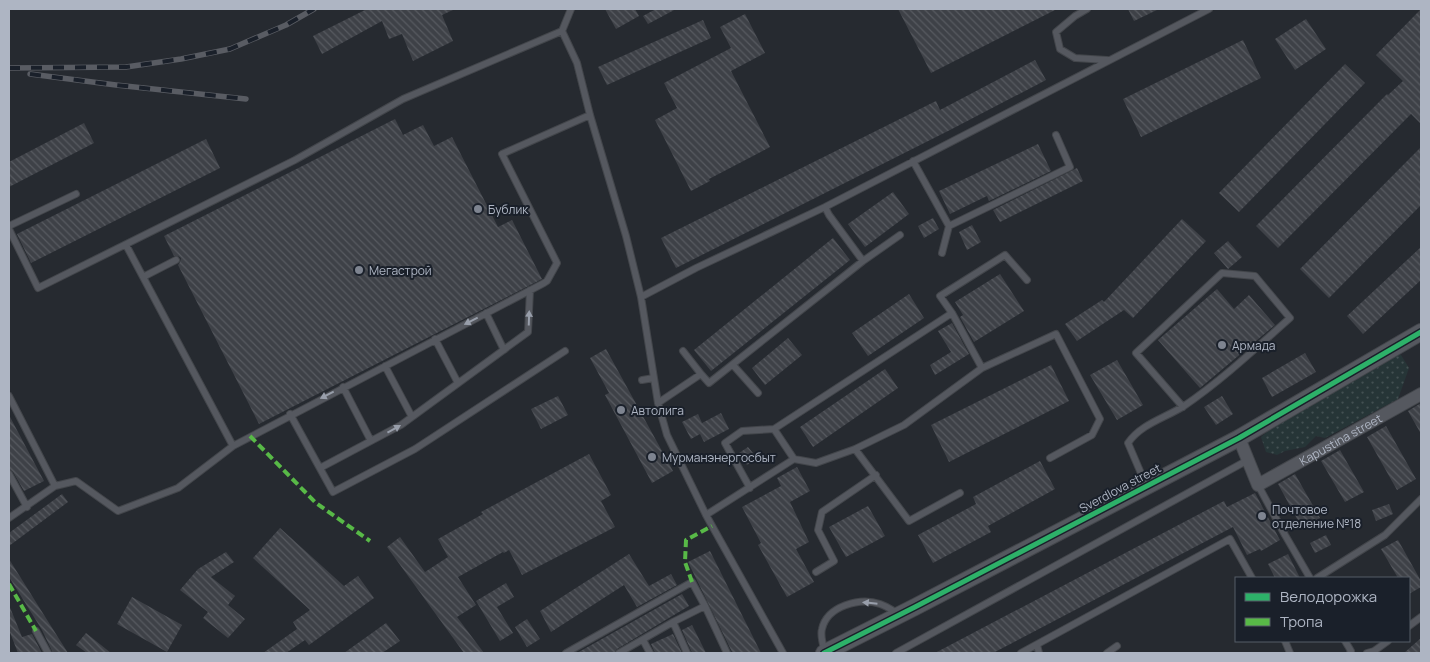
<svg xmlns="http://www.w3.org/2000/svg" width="1430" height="662" viewBox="0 0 1430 662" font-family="Manrope,sans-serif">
<defs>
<pattern id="grass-dots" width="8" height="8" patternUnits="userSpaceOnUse" patternTransform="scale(1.25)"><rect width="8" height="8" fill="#263537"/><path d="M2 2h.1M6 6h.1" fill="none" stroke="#435052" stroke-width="1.8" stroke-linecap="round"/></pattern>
<pattern id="building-back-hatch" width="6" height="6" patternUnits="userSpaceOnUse" patternTransform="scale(1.25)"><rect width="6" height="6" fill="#3e4147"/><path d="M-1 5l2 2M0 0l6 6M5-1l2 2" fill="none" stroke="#575a60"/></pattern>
</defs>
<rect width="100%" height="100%" fill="#262a30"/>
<path fill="url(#grass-dots)" d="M1397 353 1401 355 1409 368 1398 399 1325 438 1316 436 1305 447 1285 451 1277 455 1266 452 1261 437 1280 421Z"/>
<path fill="url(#building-back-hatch)" d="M367 9H455L442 15 453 41 413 61 402 34 389 39 382 21 322 54 313 36Z
M605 9H635L639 16 616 29Z
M656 9H676L648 24 643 16Z
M898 9H1057L931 73Z
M1128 9H1159L1134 21Z
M1421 9V124L1411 114 1278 248 1256 226 1387 94 1388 95 1403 81 1376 55Z
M745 14 765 53 731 71 770 147 709 179 710 181 691 191 655 120 677 108 664 83 731 48 720 27Z
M1306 19 1326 49 1295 70 1275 39Z
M703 20 711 38 607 85 598 67Z
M1243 40 1261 78 1141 137 1123 99Z
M1035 60 1046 80 950 130 676 268 661 238 936 101 940 110Z
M1345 64 1365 83 1239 212 1219 193Z
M395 119 403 135 423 125 434 146 452 137 498 227 512 220 542 279 259 424 178 265 180 262 181 258 178 256H174L164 236Z
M84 123 94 143 9 187V162Z
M206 139 220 168 31 263 17 234Z
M1038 144 1051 171 989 201 987 196 950 214 939 191Z
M1421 147V205L1329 298 1300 269Z
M1077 168 1083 181 1000 222 993 210Z
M893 192 909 214 865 247 848 224Z
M933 218 939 229 924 238 918 226Z
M1182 219 1206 241 1133 318 1124 310 1077 341 1065 324 1102 300 1104 302Z
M972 225 981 242 967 250 959 232Z
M833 238 850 260 711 371 694 350Z
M1228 241 1242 257 1228 269 1214 253Z
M1421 247V280L1363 334 1347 316Z
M1000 274 1024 311 974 342 960 317 963 315 955 302Z
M1217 289 1234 309 1249 295 1275 325 1200 388 1158 340Z
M909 294 924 318 868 356 852 333Z
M952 323 969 354 935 375 930 365 951 352 938 331Z
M788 338 802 355 765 385 752 368Z
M606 349 673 471 652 483 605 395 609 393 590 358Z
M1305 353 1316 372 1272 397 1262 378Z
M1117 360 1143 405 1117 420 1090 375Z
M1051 365 1069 401 949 462 931 425Z
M885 369 898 388 813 447 800 427Z
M558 396 568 415 541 429 531 409Z
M1222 396 1233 414 1216 425 1204 407Z
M1421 403V434L1408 411Z
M721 413 729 429 704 442 700 434 691 439 682 422 698 414 702 423Z
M9 415 44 481 24 491 13 472 9 469Z
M1386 426 1416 479 1397 490 1367 437Z
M748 447 757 458 747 465 739 453Z
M1340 450 1364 492 1345 502 1321 461Z
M589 454 611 495 601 501 615 527 522 575 509 550 504 553 503 552 458 577 476 605 457 617 484 653H464L387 547 400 537 425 572 448 557 438 539 483 514 481 512Z
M1040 461 1055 489 988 526 991 532 933 563 918 535 976 504 973 497Z
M797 467 810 491 790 502 809 542 796 549 814 582 787 597 758 545 761 543 742 507 781 486 777 478Z
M1295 474 1320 518 1302 528 1278 484Z
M1255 493 1280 540 1261 551 1260 549 1247 555 1233 527 993 653H935L1224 501 1227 507Z
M62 494 68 502 9 546V533Z
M1389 504 1393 514 1376 521 1372 510Z
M868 506 885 536 846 557 829 527Z
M280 528 344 586 358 576 374 598 309 645 305 640 286 653H263L297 629 293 622 310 610 253 558Z
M1326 535 1331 545 1315 553 1310 543Z
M1398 540 1421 581V587L1409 594V578H1398L1381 549Z
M710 551 761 653H733L732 652 688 562Z
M226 552 234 562 211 577 235 596 228 605 245 619 228 638 203 618 208 612 180 590 198 569Z
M629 554 649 586 671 574 677 585 637 607 624 585 551 632 540 611Z
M1288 554 1300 578H1275L1268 564Z
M9 559 44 615 68 653H53L42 630 9 577Z
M506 583 514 597 497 607 513 633 500 641 476 601Z
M682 594 689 606 617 649 614 653H577Z
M132 597 182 625 167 652 117 624Z
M9 605 22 637 32 634 42 653H18L9 630Z
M527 619 540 639 527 647 515 627Z
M386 623 400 641 382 653H344Z
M692 625 706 653H692L682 630Z
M86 633 111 653H87L76 645Z
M673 634 682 653H655L651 644Z
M1421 638V653H1404Z"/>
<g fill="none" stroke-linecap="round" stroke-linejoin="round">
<g stroke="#43464b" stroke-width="8">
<path id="service" d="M571 9 562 31 577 63 590 115 626 236 641 297 658 403 667 435 706 515 783 653
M1087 9 1075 16 1056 32 1060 49 1075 58 1107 60
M913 161 949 226 942 253
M825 207 829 215 863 261
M9 226 76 194
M949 226 1070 167 1056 135
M9 229 38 288 295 160 403 99 562 31
M126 245 233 446
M143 277 176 260
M641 297 696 268 825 207 1209 9
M486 313 504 350
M952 313 940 296 1005 255 1027 280
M435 339 458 383
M733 365 758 393
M385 366 412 417
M701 374 709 383 863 261 900 235
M642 380 654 378
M343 387 371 441
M9 396 55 486
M658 403 701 374 683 351
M290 414 333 492 415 449 565 351
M855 449 909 521 960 493
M794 459 816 463 855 449 904 425 982 368
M320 468 401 425 528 332 530 290
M9 474 27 507
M1146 485 1128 443C1141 424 1165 418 1184 406 1222 380 1256 348 1290 318L1255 276 1222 273 1136 353 1183 407
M1258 485 1285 535 1310 578
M750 488 725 443 742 431 774 429
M706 515 794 459 774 429 952 313 982 368 1056 334 1100 419 1092 435 1050 458
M9 518 55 486 76 481 118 511 178 488 233 446 544 283 547 281 557 263 502 154 590 115
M816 572 834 561 818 530 822 512 876 475
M1317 578 1385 535 1421 499
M673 622 687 653
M1409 626 1421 617
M36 631 48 653
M643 640 650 653
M1285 641 1290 653
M1345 641 1351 651 1350 653
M1037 645 1039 653
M825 652C823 645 820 636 822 629 827 606 860 597 880 604 886 606 892 610 897 613
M566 653 692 582 705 606
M619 653 673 622 705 606 727 653
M896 653 1248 460
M1021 653 1230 539 1252 578
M1107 653 1117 646
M1367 653 1374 651 1388 641"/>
</g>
<g stroke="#43464b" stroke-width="14">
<g id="minor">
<path id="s1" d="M1239 438 1258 485 1421 394"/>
</g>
</g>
<g stroke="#43464b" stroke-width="18">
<path id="tertiary" d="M824 653 915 607 1239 438 1421 332"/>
</g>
<use href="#service" stroke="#55585f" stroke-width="6"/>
<use href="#minor" stroke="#55585f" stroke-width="12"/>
<use href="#tertiary" stroke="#55585f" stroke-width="16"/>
<g stroke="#595c63" stroke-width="5.5">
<path id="rail" d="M9 68 126 67 181 59 230 49 286 25 314 9
M30 74 116 85 246 99"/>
</g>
<use href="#rail" stroke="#1a202a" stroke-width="4" stroke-dasharray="11" stroke-linecap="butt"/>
<path stroke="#58b947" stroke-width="4" stroke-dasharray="8 4" stroke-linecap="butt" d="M250 436 316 503 370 541
M692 582 685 562 686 540 712 526
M9 584 36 631"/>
<g stroke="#1a202a" stroke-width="8">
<path id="cycleway" d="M824 653 915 607 1239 438 1421 332"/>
</g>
<use href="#cycleway" stroke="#2db169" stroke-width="5"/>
</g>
<defs><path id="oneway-solid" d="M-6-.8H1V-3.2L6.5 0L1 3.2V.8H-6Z" transform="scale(1.25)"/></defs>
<g fill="#989eaa">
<use href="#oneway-solid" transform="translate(529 318) rotate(-88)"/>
<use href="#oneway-solid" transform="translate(471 321) rotate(153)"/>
<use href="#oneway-solid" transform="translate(327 395) rotate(153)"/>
<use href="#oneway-solid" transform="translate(394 429) rotate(-29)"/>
<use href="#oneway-solid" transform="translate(870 603) rotate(-174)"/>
</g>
<g fill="#7e8490" stroke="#1a202a" stroke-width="2">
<circle cx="478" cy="209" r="5"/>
<circle cx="359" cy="270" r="5"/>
<circle cx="1222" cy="345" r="5"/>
<circle cx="621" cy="410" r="5"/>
<circle cx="652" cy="457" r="5"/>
<circle cx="1262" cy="516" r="5"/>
</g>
<g text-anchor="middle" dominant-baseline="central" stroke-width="4" stroke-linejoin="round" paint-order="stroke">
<g font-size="12" fill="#aeb5c3" stroke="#1a202a" text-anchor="start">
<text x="488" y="209">Бублик</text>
<text x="369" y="270">Мегастрой</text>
<text x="1232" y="345">Армада</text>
<text x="631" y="410">Автолига</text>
<text x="662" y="457">Мурманэнергосбыт</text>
<text x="1272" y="509">Почтовое<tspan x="1272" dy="14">отделение №18</tspan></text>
</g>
<g font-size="12" fill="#aeb5c3" stroke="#1a202a">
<text stroke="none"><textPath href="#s1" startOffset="145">Kapustina street</textPath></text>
<text transform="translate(1120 488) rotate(-28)">Sverdlova street</text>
</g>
</g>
<rect width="1430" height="662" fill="none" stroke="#aeb5c3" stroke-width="20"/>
<rect x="1235" y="577" width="175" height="65" fill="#1a202a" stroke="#555c67"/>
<rect x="1245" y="593" width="25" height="8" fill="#2db169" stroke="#555c67"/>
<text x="1280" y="602" font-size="15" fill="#aeb5c3">Велодорожка</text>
<rect x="1245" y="618" width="25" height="8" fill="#58b947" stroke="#555c67"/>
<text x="1280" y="627" font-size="15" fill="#aeb5c3">Тропа</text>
</svg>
